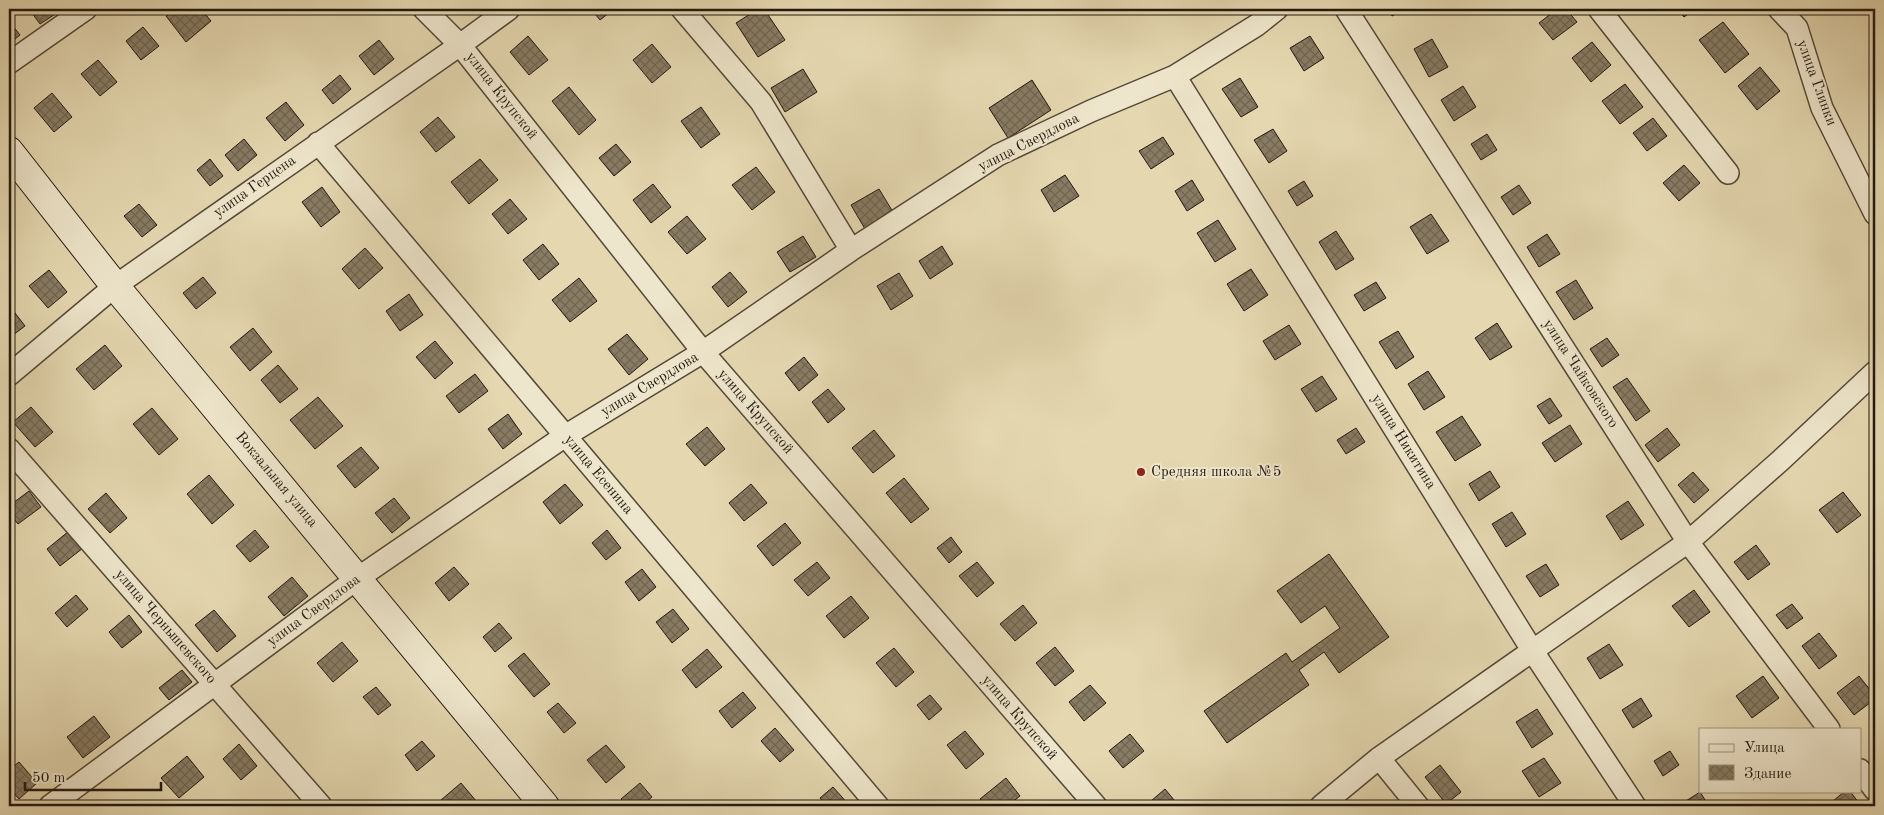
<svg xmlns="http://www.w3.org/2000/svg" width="1884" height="815" viewBox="0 0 1884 815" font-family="'Old Standard TT',serif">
<defs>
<pattern id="building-cross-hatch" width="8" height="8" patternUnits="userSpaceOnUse" patternTransform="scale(1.25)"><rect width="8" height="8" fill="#887c64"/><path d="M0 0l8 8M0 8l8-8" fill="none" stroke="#6f6551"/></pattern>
</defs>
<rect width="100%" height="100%" fill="#e5d8b1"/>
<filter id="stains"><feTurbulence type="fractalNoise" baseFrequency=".004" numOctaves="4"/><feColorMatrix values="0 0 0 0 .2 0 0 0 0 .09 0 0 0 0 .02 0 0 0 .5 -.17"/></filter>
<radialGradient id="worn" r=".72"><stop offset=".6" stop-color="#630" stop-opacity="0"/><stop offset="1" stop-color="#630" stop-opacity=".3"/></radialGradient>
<path fill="url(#building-cross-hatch)" stroke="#231910" d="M29 9H63L40 24Z
M175 9H201L211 21 186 42 166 16Z
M591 9H614L600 20Z
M758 9H764L785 40 758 57 736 23Z
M1388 9H1405L1392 16Z
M1557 9H1566L1577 22 1553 40 1539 23Z
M1677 9H1695L1684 17Z
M9 21 20 35 9 44Z
M1723 22 1749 54 1725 73 1699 40Z
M143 27 159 46 141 60 126 41Z
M528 36 548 60 529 75 510 52Z
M1310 36 1324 58 1304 71 1290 48Z
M1432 39 1448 67 1429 77 1414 49Z
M379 40 394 59 374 75 359 56Z
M1592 42 1611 65 1591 82 1572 58Z
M652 44 671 67 652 83 633 60Z
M98 60 117 82 100 96 81 74Z
M1760 67 1780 91 1757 110 1738 86Z
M803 69 817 92 785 112 771 88Z
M340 75 351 89 333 104 322 90Z
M1240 78 1258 107 1241 117 1222 89Z
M1032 80 1051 110 1008 138 989 108Z
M1625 84 1643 107 1620 124 1602 101Z
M1463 86 1476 107 1454 121 1441 100Z
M569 87 596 120 579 135 552 101Z
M52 93 72 117 54 132 34 108Z
M286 102 304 125 285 141 266 118Z
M701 107 720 134 701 148 681 121Z
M438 117 455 137 436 152 420 132Z
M1653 118 1667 136 1647 151 1633 133Z
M1273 129 1287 151 1269 163 1254 140Z
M1487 134 1497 150 1481 160 1471 144Z
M1163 137 1174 154 1151 169 1139 151Z
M244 139 257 155 238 171 225 155Z
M616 144 631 162 614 176 599 158Z
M210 159 223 176 210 186 197 170Z
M480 159 498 180 469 204 451 182Z
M1684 165 1700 183 1679 201 1663 183Z
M756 167 775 192 752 210 732 185Z
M1065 175 1079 196 1054 212 1041 190Z
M1192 180 1204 200 1187 211 1175 191Z
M1304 181 1313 196 1297 206 1288 191Z
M653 184 671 207 651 223 633 200Z
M1519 185 1531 203 1513 215 1501 197Z
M322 187 340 212 321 227 302 202Z
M879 189 893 212 865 229 851 205Z
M510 199 527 219 508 234 492 214Z
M139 204 157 225 142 237 124 216Z
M1431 214 1449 241 1427 254 1410 227Z
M687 216 706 239 687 254 668 232Z
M1218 220 1236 249 1215 262 1197 233Z
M1336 231 1354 259 1336 270 1319 242Z
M1547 234 1560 254 1539 267 1527 247Z
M803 236 816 257 790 272 777 252Z
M543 244 559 264 539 280 523 260Z
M942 246 953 264 930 279 919 261Z
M365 248 383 268 359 289 342 269Z
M1251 269 1268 295 1244 311 1227 284Z
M49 270 67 292 48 308 29 286Z
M730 272 747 292 728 307 712 287Z
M899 273 913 296 891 310 877 286Z
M203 277 216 293 196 309 183 293Z
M579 278 597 301 570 322 552 300Z
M1576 280 1593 308 1574 320 1556 292Z
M1376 282 1386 298 1364 311 1354 295Z
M409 294 423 315 400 331 386 311Z
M12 309 25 326 9 338V311Z
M1497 323 1512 347 1490 360 1475 338Z
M1289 325 1301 344 1275 360 1263 341Z
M253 328 272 352 250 371 230 347Z
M1398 331 1414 357 1396 369 1379 342Z
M627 334 648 359 629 375 608 349Z
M1607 338 1619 355 1602 367 1590 349Z
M435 341 453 363 435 379 416 357Z
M105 345 122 366 94 390 76 369Z
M804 357 818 375 799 391 785 373Z
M278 365 298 389 280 403 261 380Z
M1428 371 1445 397 1424 410 1408 384Z
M475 374 488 391 459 413 446 396Z
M1322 376 1337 399 1316 412 1301 389Z
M1627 378 1650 411 1636 421 1613 387Z
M828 389 845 409 828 423 812 402Z
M318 397 343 426 315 449 290 420Z
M1550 398 1562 416 1549 424 1537 406Z
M31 407 53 432 35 447 13 422Z
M152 408 178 439 159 455 133 424Z
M508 414 522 434 503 449 488 429Z
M1462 416 1481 445 1455 461 1436 432Z
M1570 425 1582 444 1555 462 1542 443Z
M707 427 725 449 705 466 686 444Z
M1356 428 1365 442 1346 454 1337 440Z
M1667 428 1680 445 1658 462 1645 445Z
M874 430 895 456 873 473 852 448Z
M361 447 379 468 355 488 337 466Z
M1490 471 1500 487 1479 501 1469 484Z
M1693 472 1709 490 1694 503 1678 485Z
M209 475 234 505 212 524 187 494Z
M904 478 929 509 911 523 886 493Z
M565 484 583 505 560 524 543 502Z
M751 484 767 503 744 521 729 503Z
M29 491 41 507 18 524 9 513V506Z
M1843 492 1861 515 1837 533 1819 510Z
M106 493 127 518 110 533 88 509Z
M394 498 410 518 392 533 375 513Z
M1628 501 1644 525 1621 540 1606 516Z
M1512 512 1526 534 1506 547 1492 524Z
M785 523 801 543 773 566 757 546Z
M255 530 269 547 250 562 236 546Z
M607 530 621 548 606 560 592 543Z
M69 531 83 548 60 566 47 549Z
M951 537 962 552 949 563 937 548Z
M1756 545 1770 564 1748 580 1734 562Z
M1329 554 1389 637 1339 673 1324 652 1299 670 1309 685 1227 743 1204 711 1286 653 1292 662 1340 628 1325 606 1301 623 1277 591Z
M817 562 830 578 808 596 794 580Z
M977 562 994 583 977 597 959 576Z
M1546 564 1559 585 1540 597 1526 576Z
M454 567 469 584 449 601 435 583Z
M642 569 656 587 639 601 625 582Z
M292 577 308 596 284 616 268 597Z
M1694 590 1710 612 1689 627 1672 606Z
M76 595 88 609 67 627 55 613Z
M851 596 869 618 844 638 826 616Z
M1792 604 1803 618 1787 629 1776 615Z
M1023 605 1037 623 1015 641 1000 624Z
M673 609 689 629 672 643 656 622Z
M214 610 236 636 217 652 195 625Z
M129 615 142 632 122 648 109 632Z
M499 623 512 638 495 652 483 637Z
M1819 633 1837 656 1819 669 1802 646Z
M342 642 358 661 333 682 317 663Z
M1609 644 1623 665 1600 679 1587 658Z
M1055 647 1074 671 1055 686 1036 663Z
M894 648 914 672 896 687 876 663Z
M707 649 722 667 696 688 682 670Z
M524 653 550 684 534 697 508 666Z
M182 670 192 682 169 700 159 688Z
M1763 676 1779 698 1752 718 1736 696Z
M1859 676 1875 696V699L1854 715 1837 693Z
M1090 685 1106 703 1084 721 1069 702Z
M376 687 391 705 378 715 363 697Z
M743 692 756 708 732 728 719 711Z
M930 695 942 709 929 720 917 705Z
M1641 698 1652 716 1633 728 1622 710Z
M558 703 576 723 564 733 547 712Z
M1537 709 1553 734 1532 748 1516 722Z
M94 716 110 737 83 758 67 737Z
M775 728 794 750 780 762 761 741Z
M965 731 984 754 966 769 947 745Z
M1130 734 1144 751 1123 768 1109 751Z
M422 741 435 756 417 771 405 755Z
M239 744 257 766 241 780 223 759Z
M606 745 625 767 606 783 587 760Z
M1670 751 1679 765 1663 776 1654 761Z
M187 756 204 777 179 798 161 778Z
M1544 758 1561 783 1539 797 1522 771Z
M19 762 37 783 19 799 9 788V770Z
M1440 765 1461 792 1446 804 1425 777Z
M1006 778 1020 796 1007 806H986L980 799Z
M461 783 477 802 472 806H446L441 800Z
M640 783 652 797 641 806H627L621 799Z
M833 787 850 806H827L820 798Z
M1165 789 1179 806H1156L1151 801Z
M1845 791H1850L1861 806H1827Z
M1700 792 1709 806H1678Z
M289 800 294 806H282Z"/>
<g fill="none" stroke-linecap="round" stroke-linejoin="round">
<g stroke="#544938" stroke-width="24">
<path id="street" d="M424 9 460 45 703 352 1096 806
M682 9 761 102 851 250
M1346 9 1688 542 1829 729
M1599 9 1728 173
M1779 9 1797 28 1822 108 1875 214
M9 63 86 9
M1175 76 1532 650 1635 806
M318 143 878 806
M9 375 115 286 460 45 509 9
M9 449 321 806
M1379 758 1418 806
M1860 770 1875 790
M50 806 358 578 565 436 703 352 851 250 998 155 1091 111 1175 76 1257 25 1277 9
M1321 806 1379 758 1688 542 1780 461 1875 372"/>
</g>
<g stroke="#231910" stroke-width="30">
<path id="secondary" d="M9 151 115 286 545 806"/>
</g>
<use href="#street" stroke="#eee6cc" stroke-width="21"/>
<use href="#secondary" stroke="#eee6cc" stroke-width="28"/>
</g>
<circle fill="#8f2418" stroke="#eee6cc" stroke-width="2" cx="1141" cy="472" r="5"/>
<g text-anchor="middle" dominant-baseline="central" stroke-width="4" stroke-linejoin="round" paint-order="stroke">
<g font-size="15" fill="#231910" stroke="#eee6cc">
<text transform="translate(1816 83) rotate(70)">улица Глинки</text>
<text transform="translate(501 96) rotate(52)">улица Крупской</text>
<text transform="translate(1029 143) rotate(-27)">улица Свердлова</text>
<text transform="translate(255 187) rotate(-35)">улица Герцена</text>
<text transform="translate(1580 374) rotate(57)">улица Чайковского</text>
<text transform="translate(650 385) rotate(-31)">улица Свердлова</text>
<text transform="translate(755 412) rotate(49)">улица Крупской</text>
<text transform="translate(1403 442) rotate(58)">улица Никитина</text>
<text transform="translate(598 475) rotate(50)">улица Есенина</text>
<text transform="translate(276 480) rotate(50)">Вокзальная улица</text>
<text transform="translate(314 611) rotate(-36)">улица Свердлова</text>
<text transform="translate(165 627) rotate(49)">улица Чернышевского</text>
<text transform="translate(1019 718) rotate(49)">улица Крупской</text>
</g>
<g font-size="15" fill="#231910" stroke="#eee6cc" text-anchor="start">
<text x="1151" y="472">Средняя школа №5</text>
</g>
</g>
<rect width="1884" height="815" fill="none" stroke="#e5d8b1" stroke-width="30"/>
<rect x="10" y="10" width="1864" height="795" fill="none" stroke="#231910" stroke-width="2.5"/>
<rect x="15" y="15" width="1854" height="785" fill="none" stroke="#231910"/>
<rect x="1699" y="728" width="162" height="65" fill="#eee6cc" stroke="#9d9481"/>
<rect x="1709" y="744" width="25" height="8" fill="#eee6cc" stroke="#9d9481"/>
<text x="1744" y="752" font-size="15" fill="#231910">Улица</text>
<rect x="1709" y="765" width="25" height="15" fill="url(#building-cross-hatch)" stroke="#9d9481"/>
<text x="1744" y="778" font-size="15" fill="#231910">Здание</text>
<path d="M25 782v8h136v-8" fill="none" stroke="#231910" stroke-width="2.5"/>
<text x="32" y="782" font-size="15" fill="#231910" stroke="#eee6cc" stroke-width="4" paint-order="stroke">50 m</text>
<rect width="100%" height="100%" filter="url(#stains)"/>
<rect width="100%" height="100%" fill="url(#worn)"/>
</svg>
